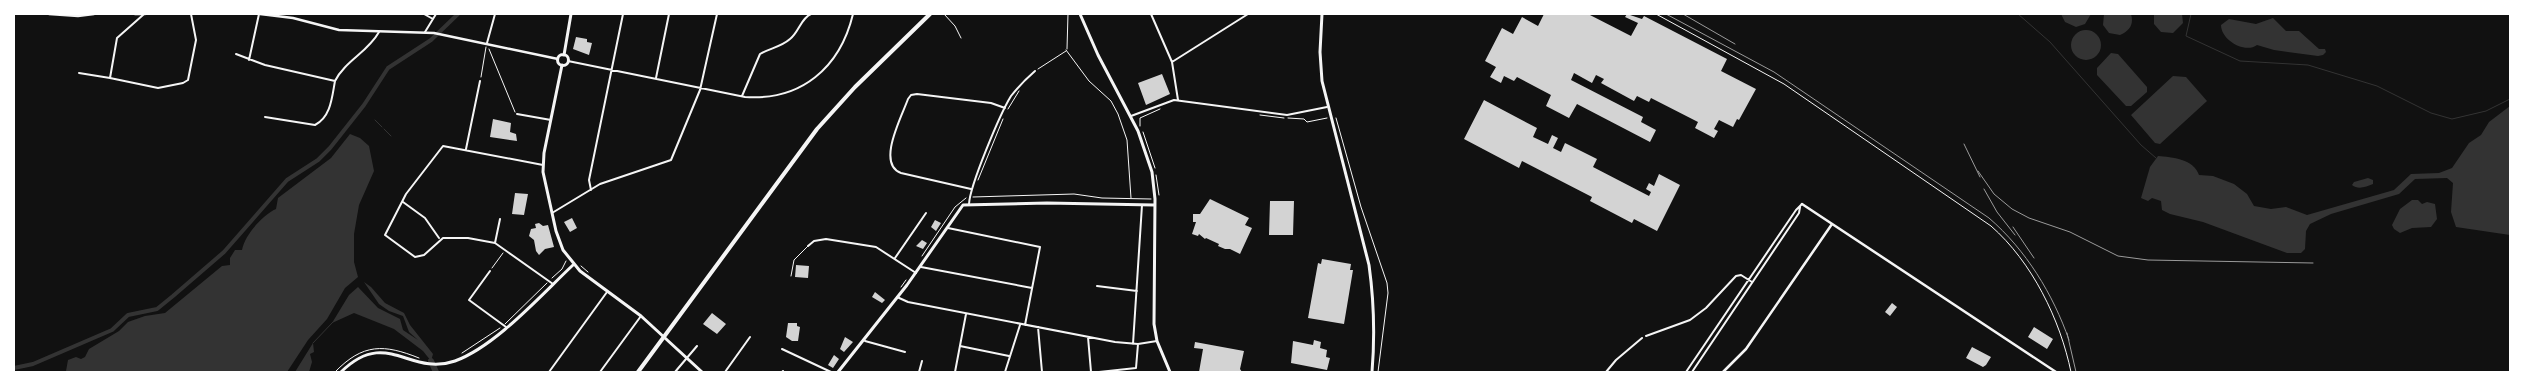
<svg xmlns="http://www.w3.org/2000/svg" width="2524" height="386" viewBox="0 0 2524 386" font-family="Overpass,sans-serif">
<rect width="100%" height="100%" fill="#111"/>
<path fill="#333" d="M2061 14H2091L2085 24 2076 27 2065 22Z
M2104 14H2131C2134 24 2130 31 2120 35L2109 33 2103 25Z
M2154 14H2182L2183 23 2173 33 2161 32 2154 24Z
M2273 18 2286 31H2299L2319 49H2325L2326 52 2323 55 2318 56 2274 50 2257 45C2245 54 2221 40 2221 25L2229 19 2256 24Z
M2071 45a15 15 0 1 1 30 0a15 15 0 1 1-30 0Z
M2111 53 2118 54 2147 87V92L2131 106H2126L2097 75V68Z
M2173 76 2186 77 2207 101 2160 144 2155 143 2131 115Z
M2510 106V235L2456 227 2451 212 2453 183 2447 178 2415 179 2399 194 2331 214 2310 224 2306 231 2305 249 2301 253H2287L2203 222 2170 214 2162 210 2161 201 2152 198 2148 201 2141 198 2150 167 2158 156C2172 157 2194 159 2199 175L2213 176 2234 184 2247 194 2254 206 2271 209 2286 207 2307 215 2394 190 2411 174 2439 173 2452 168 2469 143 2481 135 2489 122Z
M350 134 360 138 369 146 374 171 359 205 354 234V262L358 277 345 288 327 319 308 340 287 372 66 371 68 360 76 357 81 359 85 357 89 349 119 331 128 322 145 316 165 313 222 266 230 265V258L235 250H242C245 234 263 215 276 209L278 198 331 158Z
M2368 178 2373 180V184C2366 187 2358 190 2352 185L2354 182Z
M2412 200H2418L2422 204 2427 202 2435 204 2437 219 2431 227 2412 228 2400 233 2394 229 2392 225 2400 209Z
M364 282 371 287 385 303 404 313 410 325 433 354 431 361 423 351 394 329 354 313 332 323 349 295 358 287 378 308 400 319 403 330 418 340 409 332 403 316 389 311 379 304Z
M313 343 314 352 310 354 312 362 309 372H295Z"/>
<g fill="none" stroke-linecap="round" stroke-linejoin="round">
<path stroke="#333" stroke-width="1" d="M2018 14 2050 42 2141 145 2156 158
M2191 14 2186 36 2240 61 2308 65 2377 86 2431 113 2452 119 2486 111 2510 99
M375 120 382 127
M384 129 391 136
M313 343 333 322"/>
<path stroke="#333" stroke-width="4" d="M14 368 33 364 112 330 128 315 157 309 173 296 224 252 287 180 318 160 330 148 364 105 388 68 431 40 458 14"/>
<path stroke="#333" stroke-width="6" d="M431 361 436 372"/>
</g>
<path fill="#d3d3d3" d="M1544 14H1588L1631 36 1638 23 1625 17 1627 14 1642 19 1644 16 1727 59 1721 71 1756 89 1739 120 1737 119 1733 127 1719 120 1714 129 1718 131 1714 138 1695 128 1698 122 1651 98 1649 102 1637 96 1634 101 1601 83 1604 79 1596 75 1592 83 1574 73 1571 80 1643 117 1641 122 1656 130 1650 142 1577 104 1569 118 1546 106 1551 95 1517 77 1514 81 1504 76 1501 83 1490 77 1496 67 1485 61 1502 28 1513 34 1522 17 1538 26Z
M576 37 587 39V42L592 43 589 55 573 49Z
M1162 74 1170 94 1146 105 1138 83Z
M1484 100 1537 128 1533 137 1548 144 1552 135 1558 138 1553 148 1561 152 1565 143 1597 159 1593 167 1649 196 1651 192 1646 189 1649 183 1654 186 1659 174 1680 185 1657 231 1634 219 1632 223 1590 201 1592 197 1522 161 1519 168 1464 139Z
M493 119 511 123 510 132 516 134 517 141 490 137Z
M515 193 528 194 524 215 512 214Z
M1210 199 1249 218 1245 225 1252 228 1240 254 1230 249H1225L1218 246 1219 244 1206 238 1205 239 1199 234 1198 236 1192 234 1196 222H1193V214H1200Z
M1270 201H1294L1293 235H1269Z
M572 218 577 228 570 232 564 222Z
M935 220 941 223 936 231 931 227Z
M539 223 543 226 548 225 554 247 545 249 539 255 536 251 534 240 529 236 531 229 536 228 535 224Z
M922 240 927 243 923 249 916 246Z
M1322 259 1351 264 1350 270H1353L1344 324 1308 318 1318 263 1321 264Z
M796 265 809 266 808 278 795 277Z
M875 292 885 300 882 303 872 297Z
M1892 303 1897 307 1890 316 1885 312Z
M712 313 726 324 717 334 703 324Z
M788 323H797V326L800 327 798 341H792L786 337Z
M2034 327 2053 339 2047 349 2028 337Z
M845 337 853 342 844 352 840 349Z
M1314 340 1321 342 1320 348 1327 350 1326 357 1330 358 1327 370 1291 363 1293 341 1313 345Z
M1195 342 1244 351 1240 369 1242 372H1199L1203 349 1194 348Z
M1972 347 1991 357 1986 365 1983 367 1966 358Z
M834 355 839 359 833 368 828 365Z"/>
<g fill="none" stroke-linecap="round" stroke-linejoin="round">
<path stroke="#f5f5f5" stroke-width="1" d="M944 14 955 26 961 38
M489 49 515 112
M1067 49 1068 14
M1066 50 1089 81 1111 101 1118 114 1127 140 1131 198
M1038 69 1066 51
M481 77 486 47
M1008 109 1019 91
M1260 115 1284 118
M1288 118 1304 119 1307 122 1327 118
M1336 118 1361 207 1387 283 1388 293 1378 372
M1140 126V118L1160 109
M1143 132 1155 168
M1156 175 1159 195
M978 180 1003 119
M973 197 1074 194 1102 198 1151 199
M922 256 955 207 966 198
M581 266 588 272
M492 268 503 253
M552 278 562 269 566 261
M901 287 906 280
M505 324 547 283
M462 353 500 328
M335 372C363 343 384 344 419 358"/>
<path stroke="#f5f5f5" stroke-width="1" d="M1656 14 1784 84 1991 226C2032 262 2060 319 2071 372
M791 276 794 260 808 246"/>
<path stroke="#f5f5f5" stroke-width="2" d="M424 14 433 19
M1151 14 1172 62 1178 100
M143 15 117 38 110 78 158 88 183 83 188 80 196 40 191 14
M425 32 436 14
M487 43 495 14
M236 54 265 65 335 81C345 61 368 52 379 32
M249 60 259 14
M568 61 745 97C801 101 840 68 853 14
M1172 62 1248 14
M79 73 110 78
M656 78 669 14
M742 96 760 54C770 48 781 47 790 39 799 32 801 18 811 14
M517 114 551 120
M1131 116 1174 100 1287 115 1327 107
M265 117 315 125C331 117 332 97 335 81
M466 149 480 81
M971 189 901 173C876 164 902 116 908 99L911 95 917 94 991 103 1005 108
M591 190 589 180 623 14
M403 202 425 218 439 238
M969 204C970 185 1000 114 1011 96 1018 87 1027 78 1035 71
M552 213 600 184 671 160 700 90 717 14
M500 219 495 243 553 284
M948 228 1040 247 1025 325
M495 243 468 238H443L424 255 415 257 385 235 406 194 443 146 543 165
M808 246 814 241 826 239 876 247 916 273
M895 258 926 213
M921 267 1032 288
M490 271 469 300 506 327
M1097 286 1137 291
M897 297 908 302 1115 342 1138 344 1157 341
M1038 327 1042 372
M1646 336 1690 320 1706 308 1736 276 1741 275 1752 282
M1088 337 1091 372
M865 341 905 352
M1133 344 1142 205
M960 346 1009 356
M782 349 831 372
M549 372 607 292
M600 372 641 316
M675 372 697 346
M725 372 750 337
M782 372 783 371
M919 372 922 361
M955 372 966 314
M1005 372 1020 325
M1099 372 1136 368 1138 344
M1606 372 1616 360 1642 338
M1686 372 1796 210 1802 204
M1692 372 1799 213 1800 207"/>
<path stroke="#f5f5f5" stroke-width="2.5" d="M49 14 78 16 94 14
M135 14H145
M260 14 293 18 339 30 434 33 558 59
M1802 204 2056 372
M1723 372 1746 349 1832 224"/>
<path stroke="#f5f5f5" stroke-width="3" d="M1080 14 1098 55 1138 131 1152 172 1155 199 1154 324 1157 341 1170 372
M1322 14 1320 52 1322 81 1369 265C1374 301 1375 336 1372 372
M557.5 60a5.5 5.5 0 1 1 11 0a5.5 5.5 0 1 1-11 0Z
M564 55 571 14
M562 65 544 153 543 172 556 231 563 250 580 271 641 316 702 372
M341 372C387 327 409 377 455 361 496 346 541 295 573 265
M838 372 907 285 963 205 1047 203 1154 205"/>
<path stroke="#f5f5f5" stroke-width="4" d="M638 372 817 129 855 87 930 14"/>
<path stroke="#9a9a9a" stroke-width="1" d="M1666 14 1774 72 1989 218C2026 250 2053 294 2069 340
M1683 14 1735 44
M1964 144 1980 177
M1978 171 1994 194 2012 209 2029 218 2070 232 2118 256 2148 260 2313 263
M1984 189 1997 212 2015 235
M2013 227 2034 258
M2067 333 2076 372"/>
</g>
<rect width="2524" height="386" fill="none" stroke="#ffffff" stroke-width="30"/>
</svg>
